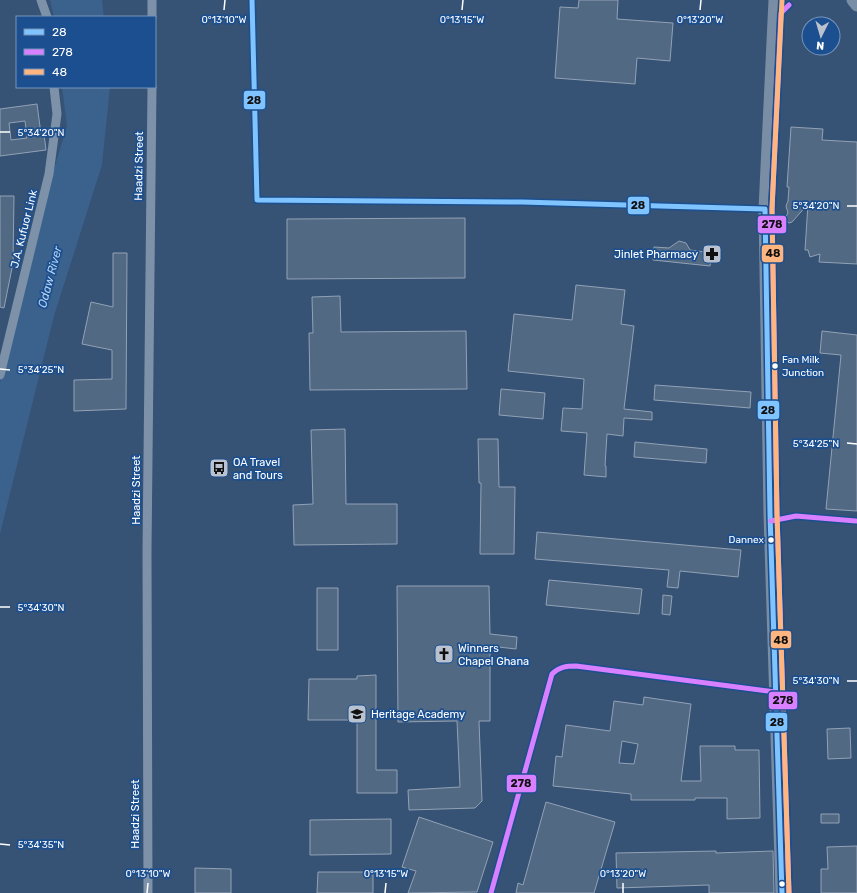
<svg xmlns="http://www.w3.org/2000/svg" width="857" height="893" viewBox="0 0 857 893" font-family="Rubik,sans-serif">
<rect width="100%" height="100%" fill="#365274"/>
<path fill="#3b618d" d="M50 0H102L104 17H54Z
M62 87H110L102 165 54 316 0 534V383L50 182 67 126Z"/>
<path fill="#526984" stroke="#92a2b6" fill-rule="evenodd" d="M579 0H618L617 19 673 23 670 61 637 58 635 84 555 78 560 7 578 8Z
M37 104 41 134H44L46 150 0 156V109ZM25 121 27 138 11 140 9 123Z
M791 127 823 129 822 140 857 142V264L819 262 820 254 810 257 808 250H805L808 204 792 222 789 223 786 221 785 218 788 213 786 206 788 201 789 187H787Z
M0 196H14L13 263 4 308 0 307Z
M465 218V278L287 279V219Z
M679 241 686 243 690 250 712 253 710 266 653 260 654 247 669 248Z
M113 253H127L126 409 74 411V380L112 379V350L82 344 91 302 113 307Z
M576 285 625 290 621 324 634 326 624 409 652 412V420L624 418 623 436 607 434 605 466H606V477L584 475 587 433 561 431 563 408 582 409 584 379 508 371 514 314 572 320Z
M340 296 341 332 466 331 467 389 310 390 309 333H313L312 297Z
M822 331 857 335V511L826 509 841 355 820 353Z
M655 385 751 392 750 408 654 400Z
M501 389 545 393 543 419 499 415Z
M345 429 346 504H397V544L294 545 293 505 313 504 311 430Z
M478 439H498L499 487H515L514 554H480L481 483H479Z
M635 442 707 449 706 463 634 457Z
M537 532 741 550 738 577 680 571 678 588 667 587 669 570 535 559Z
M549 580 642 589 639 614 546 605Z
M397 586H489L490 634 517 637 516 649 490 646V721H479L482 801 475 808 409 810 408 790 460 787 457 721 398 722Z
M317 588H338V650H317Z
M663 595 672 596 670 615 662 614Z
M376 675V770H397V793H357V720H308L309 679H357V676Z
M644 697 691 704 681 781H701L700 746H735V750H759L760 818 727 819V798H695V800H631V794L553 786 556 756 562 757 566 725 610 731 614 701 643 705ZM622 741 638 744 634 764 619 763Z
M850 728 851 758 828 759 827 729Z
M546 802 615 822 594 893H516L518 883 523 885Z
M821 814H839V823H821Z
M419 817 493 842 477 892 408 893 416 871 402 867Z
M391 819V854L310 855V820Z
M857 846V893H821V869H828L827 847Z
M716 851V853L773 851 774 893H709V885L617 888 616 853Z
M195 868 231 869V893H195Z
M318 872H373V893H317Z"/>
<g fill="none" stroke-linecap="round" stroke-linejoin="round">
<path stroke="#7d92a8" stroke-width="9" d="M41 0 47 17
M152 17V0
M0 375 49 174 57 114 54 87
M148 893 147 551 152 87"/>
<path stroke="#798da4" stroke-width="13" d="M775 0 765 209 770 514 782 893
M853 0 857 5"/>
<g stroke="#1b4f8f" stroke-width="8">
<path id="bus-1" d="M252 0 257 200
M257 200 522 202 765 209
M765 209 770 514 782 893"/>
</g>
<g stroke="#1b4f8f" stroke-width="8">
<path id="bus-2" d="M789 5 781 13 772 209 777 514 789 893
M771 521 796 516 856 521
M491 893 552 674C559 667 566 666 576 666L775 692"/>
</g>
<g stroke="#1b4f8f" stroke-width="8">
<path id="bus-3" d="M782 0 772 209 777 514 789 893"/>
</g>
<use href="#bus-1" stroke="#80c4ff" stroke-width="5"/>
<use href="#bus-2" stroke="#d880ff" stroke-width="5"/>
<use href="#bus-3" stroke="#ffb580" stroke-width="5"/>
</g>
<path fill="none" stroke="#fff" stroke-width="1.5" d="M224 10 225 0M462 10 463 0M700 10 701 0M0 132H10M847 206H857M0 369 10 370M847 443 857 444M0 607H10M847 681H857M0 844 10 845M147 893 148 883M385 893 386 883M623 893V883"/>
<defs>
<g id="pharmacy-square" transform="scale(1)"><rect x="-9" y="-9" width="18" height="18" rx="4" fill="#b9c2ce" stroke="#1b4f8f"/><path d="M-2-6h4v4h4v4h-4v4h-4v-4h-4v-4h4Z" fill="#111"/></g>
<g id="bus-square" transform="scale(1)"><rect x="-9" y="-9" width="18" height="18" rx="4" fill="#b9c2ce" stroke="#1b4f8f"/><path d="M-5-6H5V4H4V6H2V4H-2V6H-4V4H-5ZM-3.5-4V0h7V-4ZM-3.5 1.2v1.5H-2V1.2ZM2 1.2v1.5H3.5V1.2Z" fill="#111"/></g>
<g id="church-square" transform="scale(1)"><rect x="-9" y="-9" width="18" height="18" rx="4" fill="#b9c2ce" stroke="#1b4f8f"/><path d="M-1.2-6h2.4v3.5h3.3v2.4h-3.3V6h-2.4V-.1h-3.3v-2.4h3.3Z" fill="#111"/></g>
<g id="school-square" transform="scale(1)"><rect x="-9" y="-9" width="18" height="18" rx="4" fill="#b9c2ce" stroke="#1b4f8f"/><path d="M0-5L7-2L0 1L-7-2ZM-4 1L0 2.5L4 1V4Q0 6-4 4Z" fill="#111"/></g>
</defs>
<g fill-rule="evenodd">
<use href="#pharmacy-square" x="712" y="254"/>
<use href="#bus-square" x="219" y="468"/>
<use href="#church-square" x="444" y="654"/>
<use href="#school-square" x="357" y="714"/>
</g>
<g fill="#fff" stroke="#1b4f8f" stroke-width="1.5">
<circle cx="775" cy="366" r="3.5"/>
<circle cx="771" cy="540" r="3.5"/>
<circle cx="782" cy="884" r="3.5"/>
</g>
<g text-anchor="middle" dominant-baseline="central" stroke-width="3.5" stroke-linejoin="round" paint-order="stroke">
<g font-size="10" fill="#fff" stroke="#1b4f8f" text-anchor="start">
<text x="782" y="360">Fan Milk<tspan x="782" dy="13">Junction</tspan></text>
<text x="764" y="540" text-anchor="end">Dannex</text>
</g>
<g font-size="11" fill="#fff" stroke="#1b4f8f">
<text transform="translate(139 166) rotate(-89)">Haadzi Street</text>
<text transform="translate(24 229) rotate(-76)">J.A. Kufuor Link</text>
<text transform="translate(136 490) rotate(-90)">Haadzi Street</text>
<text transform="translate(135 814) rotate(-90)">Haadzi Street</text>
</g>
<g font-size="11" fill="#fff" stroke="#1b4f8f" text-anchor="start">
<text x="698" y="254" text-anchor="end">Jinlet Pharmacy</text>
<text x="233" y="462">OA Travel<tspan x="233" dy="13">and Tours</tspan></text>
<text x="458" y="648">Winners<tspan x="458" dy="13">Chapel Ghana</tspan></text>
<text x="371" y="714">Heritage Academy</text>
</g>
<g font-size="12" font-style="italic" fill="#b5d3f5" stroke="#1b4f8f">
<text transform="translate(50 277) rotate(-75)">Odaw River</text>
</g>
</g>
<g font-size="10" text-anchor="middle" fill="#fff" stroke="#1b4f8f" stroke-width="3.5" stroke-linejoin="round" paint-order="stroke">
<text x="224" y="23">0°13'10"W</text>
<text x="462" y="23">0°13'15"W</text>
<text x="700" y="23">0°13'20"W</text>
<text x="41" y="136">5°34'20"N</text>
<text x="816" y="209">5°34'20"N</text>
<text x="41" y="373">5°34'25"N</text>
<text x="816" y="447">5°34'25"N</text>
<text x="41" y="611">5°34'30"N</text>
<text x="816" y="684">5°34'30"N</text>
<text x="41" y="848">5°34'35"N</text>
<text x="148" y="877">0°13'10"W</text>
<text x="386" y="877">0°13'15"W</text>
<text x="623" y="877">0°13'20"W</text>
</g>
<g stroke="#1b4f8f" stroke-width="1.5">
<rect x="243" y="90" width="23" height="20" rx="4" fill="#80c4ff"/>
<rect x="627" y="196" width="23" height="19" rx="4" fill="#80c4ff"/>
<rect x="757" y="215" width="30" height="19" rx="4" fill="#d880ff"/>
<rect x="761" y="244" width="23" height="19" rx="4" fill="#ffb580"/>
<rect x="757" y="400" width="23" height="20" rx="4" fill="#80c4ff"/>
<rect x="770" y="630" width="22" height="19" rx="4" fill="#ffb580"/>
<rect x="768" y="691" width="30" height="19" rx="4" fill="#d880ff"/>
<rect x="765" y="712" width="23" height="20" rx="4" fill="#80c4ff"/>
<rect x="506" y="774" width="31" height="19" rx="4" fill="#d880ff"/>
</g>
<g font-size="11" text-anchor="middle" font-weight="bold" fill="#111">
<text x="254" y="104">28</text>
<text x="638" y="209">28</text>
<text x="772" y="228">278</text>
<text x="773" y="257">48</text>
<text x="768" y="414">28</text>
<text x="781" y="644">48</text>
<text x="783" y="704">278</text>
<text x="777" y="726">28</text>
<text x="521" y="787">278</text>
</g>
<rect x="16" y="16" width="140" height="72" fill="#1b4f8f" stroke="#7695bc"/>
<rect x="24" y="29" width="20" height="6" fill="#80c4ff" stroke="#7695bc"/>
<text x="52" y="36" font-size="12" fill="#ffffff">28</text>
<rect x="24" y="49" width="20" height="6" fill="#d880ff" stroke="#7695bc"/>
<text x="52" y="56" font-size="12" fill="#ffffff">278</text>
<rect x="24" y="69" width="20" height="6" fill="#ffb580" stroke="#7695bc"/>
<text x="52" y="76" font-size="12" fill="#ffffff">48</text>
<g transform="translate(821 36) rotate(185)"><circle r="19" fill="#1b4f8f" stroke="#7695bc"/>
<path d="M0-3L7 15L0 10L-7 15Z" fill="#b9c2ce"/>
<text y="-6" font-size="11" font-weight="bold" text-anchor="middle" fill="#ffffff">N</text>
</g>
</svg>
